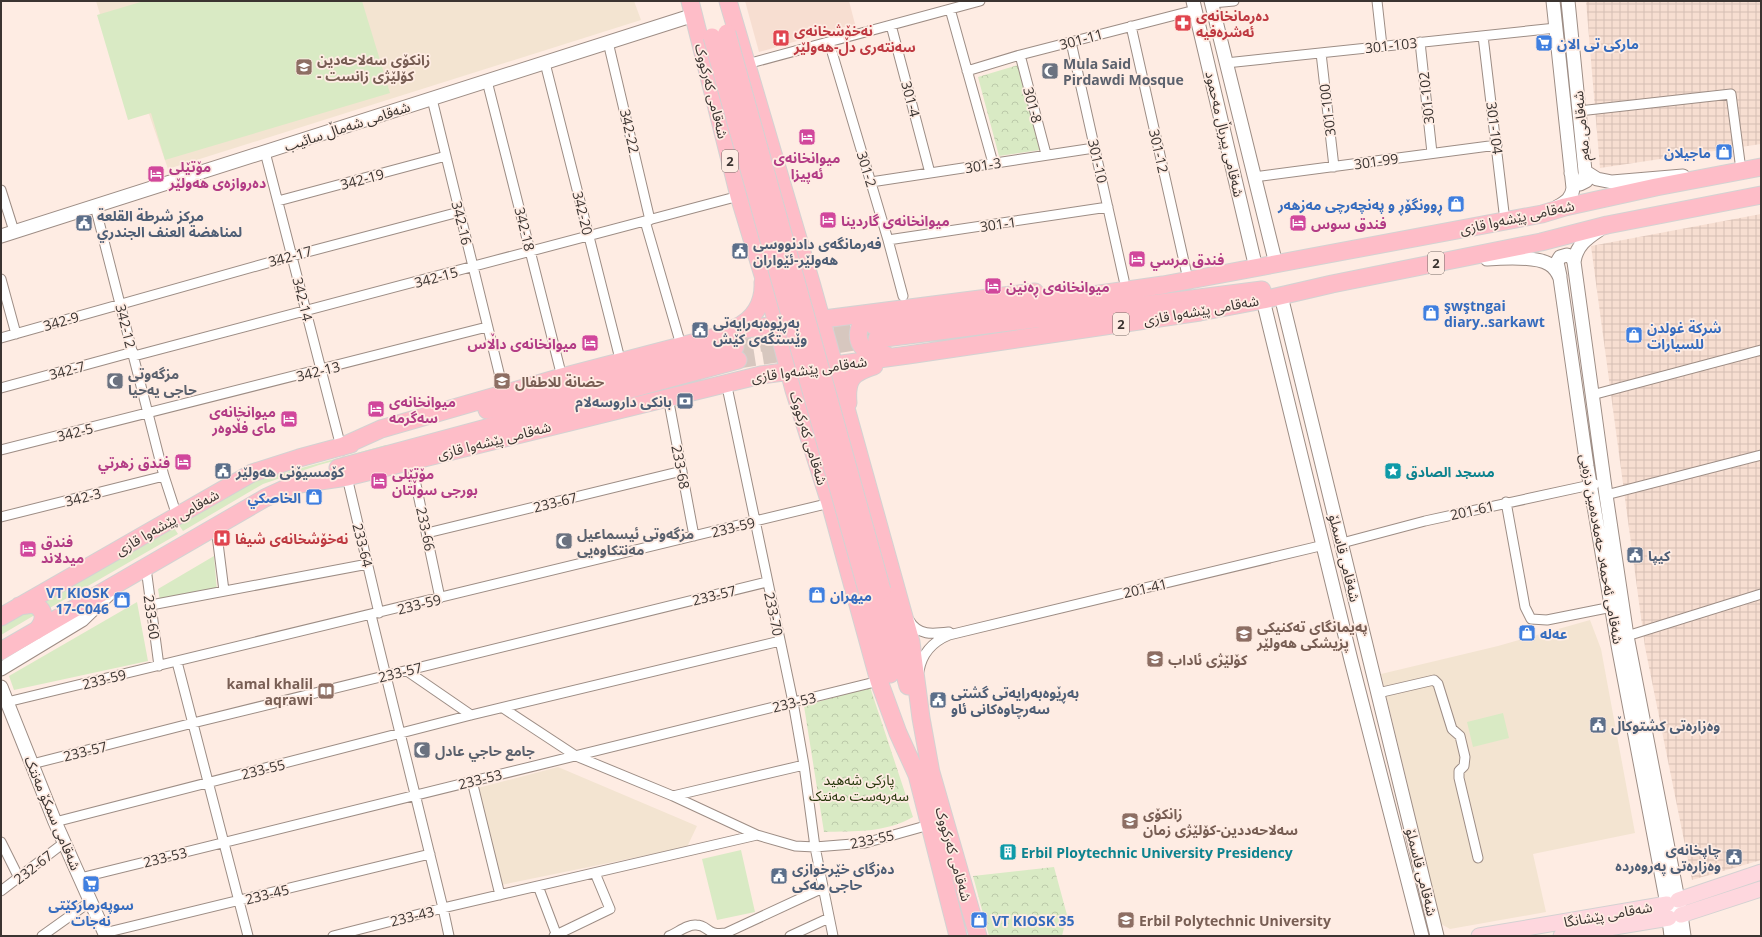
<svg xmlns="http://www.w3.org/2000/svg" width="1762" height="937" viewBox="0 0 1762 937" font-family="'Open Sans','Noto Sans Arabic',sans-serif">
<defs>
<pattern id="industrial-grid" width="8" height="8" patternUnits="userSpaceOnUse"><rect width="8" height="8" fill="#f7ded1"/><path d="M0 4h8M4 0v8" fill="none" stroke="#d5bfb4"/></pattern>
<pattern id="forest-crowns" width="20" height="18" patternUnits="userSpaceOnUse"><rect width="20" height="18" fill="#d9eac4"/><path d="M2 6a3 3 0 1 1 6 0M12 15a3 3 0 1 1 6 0" fill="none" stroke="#bbc9a9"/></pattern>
</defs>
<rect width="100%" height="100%" fill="#feece3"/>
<path fill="url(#industrial-grid)" d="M1586 1H1761V144L1600 168Z
M1761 214V860L1692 880 1645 647 1591 246Z"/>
<path fill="#f3e4d1" d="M96 1H634L641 20 168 169 149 114 131 116Z
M1590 620 1601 649 1635 833 1533 854 1546 912 1450 929 1441 924 1381 674 1498 646Z
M558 767 697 826 687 847 501 885 478 788Z"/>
<path fill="#f7ded1" d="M745 1H849L855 24 759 52Z"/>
<path fill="#d9eac4" d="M144 1H362L390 93 165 160 151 113 128 120 97 15Z
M386 445V447L319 465 263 484 183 531 179 525 250 483 261 479Z
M174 528 178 534 48 609 43 602Z
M214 556 217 591 160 601 158 589Z
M137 602 148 661 14 690 9 676Z
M31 610 35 615 33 616 1 635V626Z
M1503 713 1509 738 1473 747 1467 722Z
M741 850 755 912 717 920 702 859Z"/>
<path fill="url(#forest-crowns)" d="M1018 65 1040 150 999 156 978 77Z
M870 687 913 817C885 833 855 831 824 832L804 706Z
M1054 867 1067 915 1062 936H989L973 876Z"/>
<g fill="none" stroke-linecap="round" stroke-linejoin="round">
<path stroke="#d7c7bf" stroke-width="17" stroke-dasharray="17 8" stroke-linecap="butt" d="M735 347 872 327
M738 360 874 339"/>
<g stroke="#9d8d85" stroke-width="11">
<path id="street" d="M1377 1 1382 46
M1212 3 1234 1
M950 9 993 163
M891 25 930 173
M1131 26 1187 275
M1483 36 1505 221
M608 42 650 220
M829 42 888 240 903 296
M1071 42 1124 280
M1420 42 1432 153
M1321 53 1334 167
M1020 55 1046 154
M545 63 621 363
M1226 63 1556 28
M747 64 980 1
M967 71 1020 55 1195 10
M487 81 562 377
M432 99 504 393
M1579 111 1731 94 1741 170
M265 152 341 447
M1254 177 1497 145
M871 182 1094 148
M1 190 14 231
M278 201 446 156
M95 206 164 476 177 516
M645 221 681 345
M888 240 1108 207
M1 279 16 334
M1 338 292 256 459 212
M134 356 739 196
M726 382 793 702 804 765 815 847 833 936
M1 388 133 352
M1592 395 1761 350
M668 397 694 536
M1 450 487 327
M411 461 440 598
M347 477 379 613
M1606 495 1761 455
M1506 502 1525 607 1531 619 1547 620 1612 607
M1 517 164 476
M216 527 224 591
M427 533 682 471
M1342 543 1425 521 1595 484
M146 568 159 666
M151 605 368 564
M371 615 443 908 449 936
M909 620C918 636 933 634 949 632
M1627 636 1761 594
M177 662 248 936
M407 671 471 715
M919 671C922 653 932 642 949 635L1324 545
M1378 693 1434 680 1438 684 1452 729 1460 736 1465 757 1464 766 1459 771V778L1478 858
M7 702 830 503
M503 708 576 756 673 796 757 835 795 846 815 847 865 843 929 825
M32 764 193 723 767 582
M472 781 500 895
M673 796 804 765
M55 822 471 715 780 641
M1 842 19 878
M80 878 879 681
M538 886 557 936
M1 891 65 842
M104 933 430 854
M42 936 91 901
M333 936 443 908 757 835
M554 936 610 909 595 873
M669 936C677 933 688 924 696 925 709 925 706 936 726 933L823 888
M790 936 829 918"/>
</g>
<g stroke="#9d8d85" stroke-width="15">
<path id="secondary" d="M1193 1 1256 268
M1211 1 1276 264
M1553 1 1573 188C1572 198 1566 202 1557 207
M1568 1 1586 181 1580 184 1575 183 1571 173
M1586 172 1597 179 1612 182 1683 176
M1599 230C1587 238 1576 246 1574 262L1606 495 1627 636 1681 915 1684 936
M1 236 694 15
M1487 259C1502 258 1536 256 1549 264 1554 267 1558 273 1560 278L1587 466 1619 651 1667 904 1671 936
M1560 276 1557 262 1560 257 1567 255 1572 257 1574 262
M1281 296 1437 936
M1263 300 1351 660 1422 936
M1 669 82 620 113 590
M1 687 55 822 106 936"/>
</g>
<g stroke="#d4d2d2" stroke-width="17">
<path id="primary" d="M1678 900 1761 872
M1681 915 1761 889
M1479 936 1667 904
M1561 936 1669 918"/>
</g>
<g stroke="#d4d2d2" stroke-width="19">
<path id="highway" d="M690 1 739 196 772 305 794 390 830 503 879 681 898 733 918 777
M728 1 812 286 911 642 921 718 931 773
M879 314C860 315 850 339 867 351 873 355 880 354 886 355
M874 326 1163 285 1542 214 1565 207 1656 187 1761 167
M735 328C754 320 764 303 763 282
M877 339 1262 290
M848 403C846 379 852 373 874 366
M487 410 735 347
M341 447 381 429 562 377 746 329 1035 292
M338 468 738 360
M293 485 347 477 761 375 908 355 1200 312 1263 300 1332 284 1541 242 1607 225 1761 195
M882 590 908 686
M868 594 890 674
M19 606 33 604C47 610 45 622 36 631
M1 617 252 473 299 458 351 444
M1 651 265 498 304 480
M928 762 978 936
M915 767 958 936"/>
</g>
<use href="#street" stroke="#fff" stroke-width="9"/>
<use href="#secondary" stroke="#fff" stroke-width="13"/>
<use href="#primary" stroke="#fed7de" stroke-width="15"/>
<use href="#highway" stroke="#febdc8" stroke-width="17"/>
<g stroke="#d4d2d2" stroke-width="19" stroke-linecap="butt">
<path id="highway-bridge" d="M727 33 882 590
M712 37 868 594"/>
</g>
<use href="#highway-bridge" stroke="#febdc8" stroke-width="17"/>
</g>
<defs>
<g id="pharmacy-square" transform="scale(0.9)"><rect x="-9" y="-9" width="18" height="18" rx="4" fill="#e0444e" stroke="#feece3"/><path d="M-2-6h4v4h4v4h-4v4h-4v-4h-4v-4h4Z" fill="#fff"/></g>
<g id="hospital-square" transform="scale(0.9)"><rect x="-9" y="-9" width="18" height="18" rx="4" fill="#e0444e" stroke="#feece3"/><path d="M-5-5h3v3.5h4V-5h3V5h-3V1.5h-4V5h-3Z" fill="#fff"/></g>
<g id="supermarket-square" transform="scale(0.9)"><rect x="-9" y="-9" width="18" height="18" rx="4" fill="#3f7fe0" stroke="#feece3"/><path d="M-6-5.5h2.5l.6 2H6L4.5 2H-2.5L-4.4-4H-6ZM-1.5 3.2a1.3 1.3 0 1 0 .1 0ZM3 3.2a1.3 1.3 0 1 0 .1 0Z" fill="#fff"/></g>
<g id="university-square" transform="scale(0.9)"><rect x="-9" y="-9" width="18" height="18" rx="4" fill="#8d6e63" stroke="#feece3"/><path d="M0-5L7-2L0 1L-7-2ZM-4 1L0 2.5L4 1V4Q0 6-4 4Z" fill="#fff"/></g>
<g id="mosque-square" transform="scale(0.9)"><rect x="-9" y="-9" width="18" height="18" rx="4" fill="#6b7280" stroke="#feece3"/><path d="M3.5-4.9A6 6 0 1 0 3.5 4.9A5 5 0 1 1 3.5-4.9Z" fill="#fff"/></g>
<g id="hotel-square" transform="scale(0.9)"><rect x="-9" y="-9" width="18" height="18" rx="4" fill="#d1479c" stroke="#feece3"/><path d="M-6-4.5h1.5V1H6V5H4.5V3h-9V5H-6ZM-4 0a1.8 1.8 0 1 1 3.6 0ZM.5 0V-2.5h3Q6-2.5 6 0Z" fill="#fff"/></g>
<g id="shop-square" transform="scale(0.9)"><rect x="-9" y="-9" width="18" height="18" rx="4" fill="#3f7fe0" stroke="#feece3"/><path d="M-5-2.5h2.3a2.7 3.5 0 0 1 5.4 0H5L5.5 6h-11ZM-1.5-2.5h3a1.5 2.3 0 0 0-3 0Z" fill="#fff"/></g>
<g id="civic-square" transform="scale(0.9)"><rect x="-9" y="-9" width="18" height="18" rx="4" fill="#5c6f8a" stroke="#feece3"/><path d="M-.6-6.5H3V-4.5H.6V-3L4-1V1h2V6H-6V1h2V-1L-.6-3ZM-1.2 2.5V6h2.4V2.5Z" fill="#fff"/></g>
<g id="school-square" transform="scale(0.9)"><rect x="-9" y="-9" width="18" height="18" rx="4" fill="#8d6e63" stroke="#feece3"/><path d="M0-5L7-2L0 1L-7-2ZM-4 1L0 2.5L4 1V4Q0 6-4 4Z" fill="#fff"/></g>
<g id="bank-square" transform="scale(0.9)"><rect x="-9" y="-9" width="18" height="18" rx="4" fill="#5c6f8a" stroke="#feece3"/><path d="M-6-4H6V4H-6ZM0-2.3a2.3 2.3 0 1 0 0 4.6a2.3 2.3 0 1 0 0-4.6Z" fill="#fff"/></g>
<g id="sight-square" transform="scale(0.9)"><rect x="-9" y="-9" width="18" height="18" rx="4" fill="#0f9aa8" stroke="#feece3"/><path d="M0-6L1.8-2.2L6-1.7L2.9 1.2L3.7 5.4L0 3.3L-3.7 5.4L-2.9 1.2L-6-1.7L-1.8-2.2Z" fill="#fff"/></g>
<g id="library-square" transform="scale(0.9)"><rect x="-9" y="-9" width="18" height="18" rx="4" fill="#8d6e63" stroke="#feece3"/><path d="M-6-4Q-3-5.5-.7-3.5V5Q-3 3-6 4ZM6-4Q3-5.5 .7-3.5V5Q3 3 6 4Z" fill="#fff"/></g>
<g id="building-square" transform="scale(0.9)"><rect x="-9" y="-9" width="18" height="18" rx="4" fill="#0f9aa8" stroke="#feece3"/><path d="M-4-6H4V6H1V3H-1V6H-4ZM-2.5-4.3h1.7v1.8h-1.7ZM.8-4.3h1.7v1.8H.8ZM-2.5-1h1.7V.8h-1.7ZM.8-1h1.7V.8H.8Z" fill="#fff"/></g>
</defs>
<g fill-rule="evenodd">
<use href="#pharmacy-square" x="1183" y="23"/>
<use href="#hospital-square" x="781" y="38"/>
<use href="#supermarket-square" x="1544" y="43"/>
<use href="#university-square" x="304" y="67"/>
<use href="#mosque-square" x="1050" y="71"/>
<use href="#hotel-square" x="807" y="137"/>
<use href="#shop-square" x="1724" y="152"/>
<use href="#hotel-square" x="156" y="174"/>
<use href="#shop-square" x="1456" y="204"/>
<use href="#hotel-square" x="828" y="220"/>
<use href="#civic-square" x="84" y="223"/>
<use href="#hotel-square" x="1298" y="223"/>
<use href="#civic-square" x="740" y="251"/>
<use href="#hotel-square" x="1137" y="259"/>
<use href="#hotel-square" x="993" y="286"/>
<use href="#shop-square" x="1431" y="313"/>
<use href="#civic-square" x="700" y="330"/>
<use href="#shop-square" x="1634" y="335"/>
<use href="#hotel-square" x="590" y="343"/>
<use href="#mosque-square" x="115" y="381"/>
<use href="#school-square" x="502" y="381"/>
<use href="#bank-square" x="685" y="401"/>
<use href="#hotel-square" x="376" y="409"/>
<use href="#hotel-square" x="289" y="419"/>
<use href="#hotel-square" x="183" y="462"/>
<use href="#civic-square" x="223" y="471"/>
<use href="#sight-square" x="1393" y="471"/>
<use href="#hotel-square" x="379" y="481"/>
<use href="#shop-square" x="314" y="497"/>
<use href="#hospital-square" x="222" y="538"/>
<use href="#mosque-square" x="564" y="541"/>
<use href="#hotel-square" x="28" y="549"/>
<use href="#civic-square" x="1635" y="555"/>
<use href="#shop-square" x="817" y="595"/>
<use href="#shop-square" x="122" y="600"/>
<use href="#shop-square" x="1527" y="633"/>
<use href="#university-square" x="1244" y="634"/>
<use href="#university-square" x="1155" y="659"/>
<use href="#library-square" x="326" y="691"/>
<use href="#civic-square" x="938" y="700"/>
<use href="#civic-square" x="1598" y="725"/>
<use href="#mosque-square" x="422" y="750"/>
<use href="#university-square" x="1130" y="821"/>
<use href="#building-square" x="1008" y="852"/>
<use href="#civic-square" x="1734" y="857"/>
<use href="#civic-square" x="779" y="876"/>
<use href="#supermarket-square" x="91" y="884"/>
<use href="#shop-square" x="979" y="920"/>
<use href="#university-square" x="1126" y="920"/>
</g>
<g text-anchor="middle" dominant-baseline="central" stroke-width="3.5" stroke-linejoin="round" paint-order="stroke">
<g fill="#feece3" stroke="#766b66" stroke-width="1">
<rect x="722" y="150" width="16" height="22" rx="3"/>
<rect x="1428" y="252" width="16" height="22" rx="3"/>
<rect x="1113" y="313" width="16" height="22" rx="3"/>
</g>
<g font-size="13" font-weight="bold" fill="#3b3431">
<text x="730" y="161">2</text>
<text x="1436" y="263">2</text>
<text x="1121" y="324">2</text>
</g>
<g font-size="14" font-weight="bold" fill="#be3a42" stroke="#feece3" text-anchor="start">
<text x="1196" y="15">دەرمانخانەی<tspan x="1196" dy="16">ئەشرەفیە</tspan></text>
<text x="794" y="30">نەخۆشخانەی<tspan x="794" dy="16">سەنتەری دڵ-هەولێر</tspan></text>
<text x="235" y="538">نەخۆشخانەی شیفا</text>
</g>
<g font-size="14" fill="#3b3431" stroke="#feece3">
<text transform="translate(1081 39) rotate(-15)">301-11</text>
<text transform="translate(1391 45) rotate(-6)">301-103</text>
<text transform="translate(712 91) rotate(76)">شەقامی کەرکووک</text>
<text transform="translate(1426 98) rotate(-96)">301-102</text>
<text transform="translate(911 99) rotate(75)">301-4</text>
<text transform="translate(1033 105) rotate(75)">301-8</text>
<text transform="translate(1327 110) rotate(-97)">301-100</text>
<text transform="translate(347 126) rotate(-18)">شەقامی شەماڵ سائیب</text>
<text transform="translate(1581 126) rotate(-96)">شەقامی مەم</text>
<text transform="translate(1495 128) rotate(83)">301-104</text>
<text transform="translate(630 131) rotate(77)">342-22</text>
<text transform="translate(1225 134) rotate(77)">شەقامی پیرباڵ مەحمود</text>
<text transform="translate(1159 151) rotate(77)">301-12</text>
<text transform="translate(1098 161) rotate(77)">301-10</text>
<text transform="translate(1376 161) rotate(-8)">301-99</text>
<text transform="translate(983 165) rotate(-9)">301-3</text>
<text transform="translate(867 169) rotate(73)">301-2</text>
<text transform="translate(362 179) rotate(-15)">342-19</text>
<text transform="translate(583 213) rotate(76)">342-20</text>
<text transform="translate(1517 217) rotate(-12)">شەقامی پێشەوا قازی</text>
<text transform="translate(462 223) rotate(76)">342-16</text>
<text transform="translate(998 224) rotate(-8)">301-1</text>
<text transform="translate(525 229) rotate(76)">342-18</text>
<text transform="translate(290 256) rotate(-15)">342-17</text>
<text transform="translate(436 277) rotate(-15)">342-15</text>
<text transform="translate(303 299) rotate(76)">342-14</text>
<text transform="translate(1201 310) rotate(-10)">شەقامی پێشەوا قازی</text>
<text transform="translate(61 321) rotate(-16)">342-9</text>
<text transform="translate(126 326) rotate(76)">342-12</text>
<text transform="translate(809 369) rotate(-8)">شەقامی پێشەوا قازی</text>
<text transform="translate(67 370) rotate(-15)">342-7</text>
<text transform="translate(318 371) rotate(-14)">342-13</text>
<text transform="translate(75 432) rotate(-14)">342-5</text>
<text transform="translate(809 438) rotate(73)">شەقامی کەرکووک</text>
<text transform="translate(494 440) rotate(-14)">شەقامی پێشەوا قازی</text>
<text transform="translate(681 467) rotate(79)">233-68</text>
<text transform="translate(83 497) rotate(-14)">342-3</text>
<text transform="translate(555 502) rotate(-14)">233-67</text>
<text transform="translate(1472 510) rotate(-13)">201-61</text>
<text transform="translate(167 522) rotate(-30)">شەقامی پێشەوا قازی</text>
<text transform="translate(733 527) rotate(-14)">233-59</text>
<text transform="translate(426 529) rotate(78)">233-66</text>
<text transform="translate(363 545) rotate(76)">233-64</text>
<text transform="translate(1602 549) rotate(80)">شەقامی ئەحمەد حەمەدەمین دزەیی</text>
<text transform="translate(1345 558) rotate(76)">شەقامی قاسملۆ</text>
<text transform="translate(1145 588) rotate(-13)">201-41</text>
<text transform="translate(714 595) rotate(-14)">233-57</text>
<text transform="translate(419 604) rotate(-14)">233-59</text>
<text transform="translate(774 614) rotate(78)">233-70</text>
<text transform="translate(152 617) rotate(82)">233-60</text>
<text transform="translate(400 672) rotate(-14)">233-57</text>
<text transform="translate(104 679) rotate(-14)">233-59</text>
<text transform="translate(794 702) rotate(-14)">233-53</text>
<text transform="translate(85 751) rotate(-14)">233-57</text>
<text transform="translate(263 769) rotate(-14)">233-55</text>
<text transform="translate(480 779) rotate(-14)">233-53</text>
<text transform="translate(53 813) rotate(67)">شەقامی سمکۆ مەنتک</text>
<text transform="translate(872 839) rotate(-12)">233-55</text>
<text transform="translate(954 854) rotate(74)">شەقامی کەرکووک</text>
<text transform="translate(165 857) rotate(-14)">233-53</text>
<text transform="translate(33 867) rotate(-38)">232-67</text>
<text transform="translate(1422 872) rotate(76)">شەقامی قاسملۆ</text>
<text transform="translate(267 894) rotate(-14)">233-45</text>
<text transform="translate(1608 914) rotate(-10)">شەقامی پێشانگا</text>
<text transform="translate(412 916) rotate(-14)">233-43</text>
</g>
<g font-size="14" font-weight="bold" fill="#366cbe" stroke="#feece3" text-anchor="start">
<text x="1557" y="43">مارکی تی الان</text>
<text x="1711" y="152" text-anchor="end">ماجیلان</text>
<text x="1443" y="204" text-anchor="end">ڕوونگۆڕ و پەنچەرچی مەزهەر</text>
<text x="1444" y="305">şwştngai<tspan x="1444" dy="16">diary..sarkawt</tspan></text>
<text x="1647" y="327">شركة غولدن<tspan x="1647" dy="16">للسيارات</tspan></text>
<text x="301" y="497" text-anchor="end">الخاصكي</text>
<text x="109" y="592" text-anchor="end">VT KIOSK<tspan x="109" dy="16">17-C046</tspan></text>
<text x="830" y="595">میهران</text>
<text x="1540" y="633">عەلە</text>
<text x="91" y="904" text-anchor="middle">سوپەرمارکێتی<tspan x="91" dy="16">نەجات</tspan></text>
<text x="992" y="920">VT KIOSK 35</text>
</g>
<g font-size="14" font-weight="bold" fill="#785e54" stroke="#feece3" text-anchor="start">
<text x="317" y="59">زانکۆی سەلاحەدین<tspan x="317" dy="16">- کۆلێژی زانست</tspan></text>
<text x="515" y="381">حضانة للاطفال</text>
<text x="1257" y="626">پەیمانگای تەکنیکی<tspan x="1257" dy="16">پزیشکی هەولێر</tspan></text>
<text x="1168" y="659">کۆلێژی ئاداب</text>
<text x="313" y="683" text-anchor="end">kamal khalil<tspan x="313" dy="16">aqrawi</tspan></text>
<text x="1143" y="813">زانکۆی<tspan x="1143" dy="16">سەلاحەددین-کۆلێژی زمان</tspan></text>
<text x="1139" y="920">Erbil Polytechnic University</text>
</g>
<g font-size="14" font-weight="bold" fill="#5b616d" stroke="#feece3" text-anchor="start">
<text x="1063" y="63">Mula Said<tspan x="1063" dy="16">Pirdawdi Mosque</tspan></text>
<text x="128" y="373">مزگەوتی<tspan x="128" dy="16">حاجی یەحیا</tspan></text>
<text x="577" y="533">مزگەوتی ئیسماعیل<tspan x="577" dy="16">مەنتکاوەیی</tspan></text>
<text x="435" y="750">جامع حاجي عادل</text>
</g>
<g font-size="14" font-weight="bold" fill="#b23c85" stroke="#feece3" text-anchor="start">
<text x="807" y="157" text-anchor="middle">میوانخانەی<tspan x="807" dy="16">ئەپیزا</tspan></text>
<text x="169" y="166">مۆتێلی<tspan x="169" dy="16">دەروازەی هەولێر</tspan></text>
<text x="841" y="220">میوانخانەی گاردینا</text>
<text x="1311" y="223">فندق سوس</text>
<text x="1150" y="259">فندق مرسي</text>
<text x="1006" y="286">میوانخانەی ڕەنین</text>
<text x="577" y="343" text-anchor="end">میوانخانەی داڵاس</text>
<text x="389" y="401">میوانخانەی<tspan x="389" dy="16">سەگرمە</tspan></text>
<text x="276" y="411" text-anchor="end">میوانخانەی<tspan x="276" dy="16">مای فڵاوەر</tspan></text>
<text x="170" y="462" text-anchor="end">فندق زهرتي</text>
<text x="392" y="473">مۆتێلی<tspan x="392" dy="16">بورجی سوڵتان</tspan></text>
<text x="41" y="541">فندق<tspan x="41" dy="16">ميدلاند</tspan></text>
</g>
<g font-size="14" font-weight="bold" fill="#4e5e75" stroke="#feece3" text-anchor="start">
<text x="97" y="215">مركز شرطة القلعة<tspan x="97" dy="16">لمناهضة العنف الجندري</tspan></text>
<text x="753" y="243">فه‌رمانگه‌ی دادنووسی<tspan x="753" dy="16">هه‌ولێر-ئێواران</tspan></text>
<text x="713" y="322">بەڕێوەبەرایەتی<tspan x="713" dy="16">وێستگەی کێش</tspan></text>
<text x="672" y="401" text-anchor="end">بانکی داروسەلام</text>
<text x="236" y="471">کۆمسیۆنی هەولێر</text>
<text x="1648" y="555">كيپا</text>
<text x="951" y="692">بەڕێوەبەرایەتی گشتی<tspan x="951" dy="16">سەرچاوەکانی ئاو</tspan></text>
<text x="1611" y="725">وەزارەتی کشتوکاڵ</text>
<text x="1721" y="849" text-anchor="end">چاپخانەی<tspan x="1721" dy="16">وەزارەتی پەروەردە</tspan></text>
<text x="792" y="868">دەزگای خێرخوازی<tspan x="792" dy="16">حاجی مەکی</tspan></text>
</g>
<g font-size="14" font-weight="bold" fill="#0d838f" stroke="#feece3" text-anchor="start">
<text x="1406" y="471">مسجد الصادق</text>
<text x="1021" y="852">Erbil Ploytechnic University Presidency</text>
</g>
<g font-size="14" fill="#26360a" stroke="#feece3">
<text x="859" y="779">پارکی شەهید<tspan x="859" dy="16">سەربەست مەنتک</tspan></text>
</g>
</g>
<rect width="1762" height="937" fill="none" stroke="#3b3431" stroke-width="4"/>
</svg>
